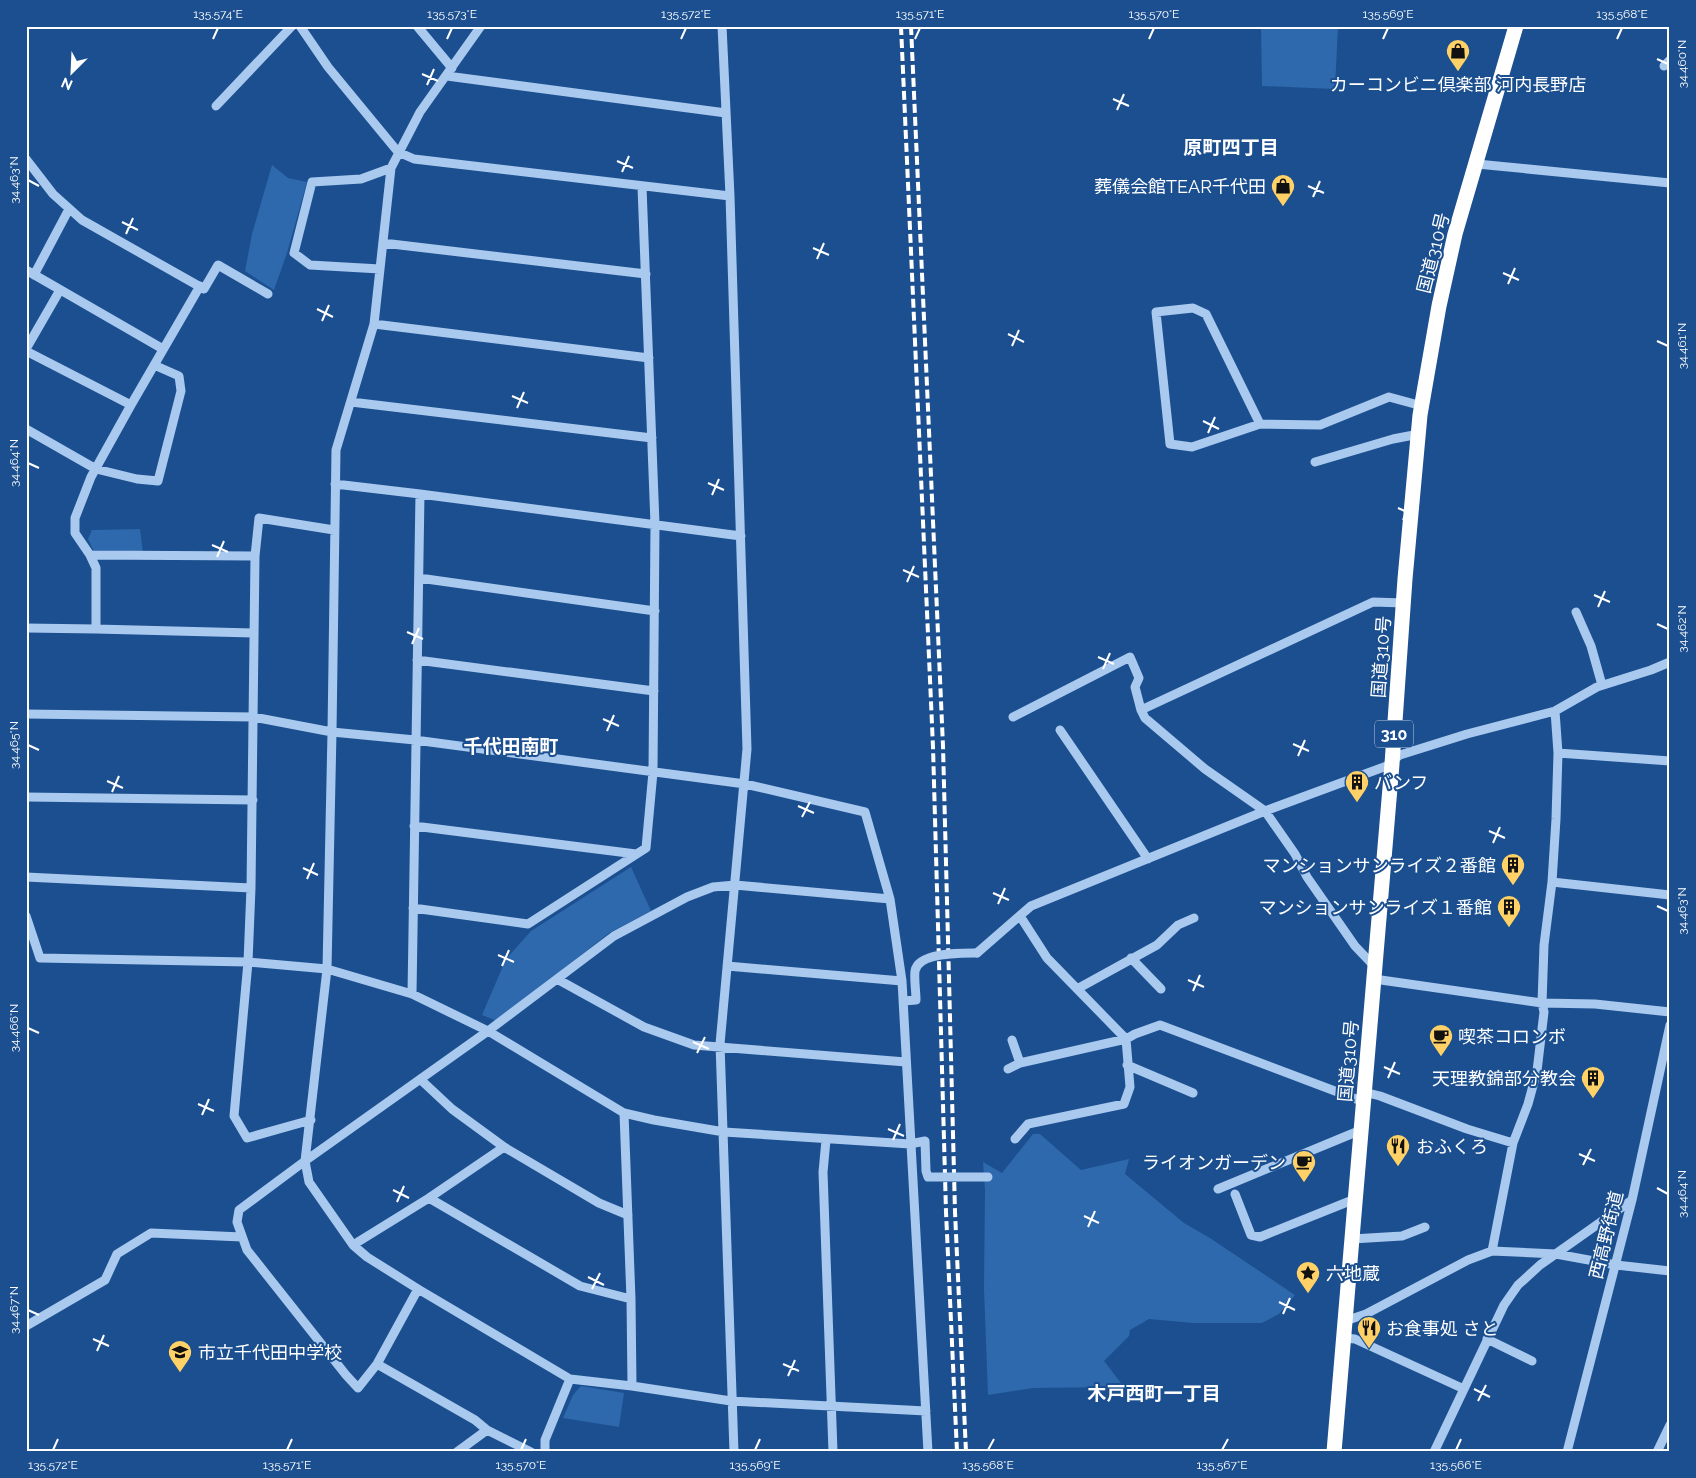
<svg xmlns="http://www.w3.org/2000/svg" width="1696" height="1478" viewBox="0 0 1696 1478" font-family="Raleway,'Noto Sans JP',sans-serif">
<rect width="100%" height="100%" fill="#1b4f8f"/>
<path fill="#2e69ad" d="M1261 26H1338L1335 89 1262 86Z
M272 165 288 178 307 182 287 253 274 290 245 271 252 234Z
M140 529 143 553 95 554 88 539 92 530Z
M631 867 651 911 609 933 497 1021 482 1015 506 959 531 931Z
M1033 1134H1040L1081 1170 1129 1159 1125 1174 1184 1223 1210 1238 1295 1295 1279 1314 1262 1323H1193L1149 1319 1130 1330 1129 1336 1104 1361 1121 1383 1118 1387 1033 1388 988 1395 984 1289 985 1190 983 1162 1002 1173Z
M581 1386 624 1393 619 1427 563 1418 573 1395Z"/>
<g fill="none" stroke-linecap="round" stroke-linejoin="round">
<path stroke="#a9c9ee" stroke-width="9" d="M300 26 328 67 398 152 414 159 730 196
M417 26 452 68
M481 26 420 112 391 168 374 324 336 450 332 732 327 969 305 1161 309 1182 353 1245 367 1257 418 1289 570 1379 632 1386 731 1401 926 1411
M722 26 730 196 747 749 720 1044 734 1452
M1664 66 1670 60
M447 76 726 113
M216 106 292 26
M26 159 53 194 82 220 204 289 218 265 268 294
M1477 164 1670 183
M383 243 646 274
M380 269 310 265 294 253 312 182 361 179 391 168
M26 270 163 349
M34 275 69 209
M374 324 649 358
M26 349 60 290
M26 351 131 405
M351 402 652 438
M1260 424 1206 314 1193 308 1156 312 1170 444 1192 447 1260 424 1320 425 1389 397 1422 406
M26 429 96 469 137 479 158 481 181 391 179 376 154 365
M1315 462 1393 439 1419 434
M335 484 420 494 741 536
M90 555 255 556
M419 578 655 611
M1576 612 1591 646 1602 685
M26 628 96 629V568L90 555 75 533V518L91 477 131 405 200 286
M96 629 253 633
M417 660 654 691
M1141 710 1373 602 1404 603
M26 714 253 717 332 732 415 740 745 784 865 812 890 899 902 981 928 1452
M1013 717 1130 657 1139 678 1135 687 1141 710 1145 718 1205 769 1265 811 1295 854 1307 877 1355 946 1375 967
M1060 730 1148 859
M1558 753 1670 761
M1392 761 1400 755 1467 734 1555 711 1597 687 1651 670 1670 662
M26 797 253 800
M414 826 636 854
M26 877 251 888
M1552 882 1670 895
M413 908 528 924 646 848 653 772 655 524 642 187
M26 916 40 958 248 962 327 969 412 994 488 1031 624 1113 654 1120 724 1132 910 1144
M977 953 1031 906 1265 811 1392 764
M1131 958 1161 989
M727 966 902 981
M557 979 644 1027 694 1045 906 1062
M1374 979 1542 1003 1595 1004 1670 1012
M1077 989 1157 945 1178 925 1194 918
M412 994 420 494
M1012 1040 1020 1063
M1127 1065 1193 1093
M1008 1069 1020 1063 1126 1039 1135 1034 1160 1025 1364 1102
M421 1080 452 1109 504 1147
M1364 1092 1380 1096 1467 1129 1513 1143
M624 1113 631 1299 632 1386
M311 1120 247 1138 234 1116 248 962 251 888 255 556 259 518 334 530
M1015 1139 1028 1124 1124 1104 1130 1087 1126 1039 1047 958 1020 916
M826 1140 823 1172 833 1452
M1218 1189 1361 1130
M1235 1194 1251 1235 1260 1237 1355 1199
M429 1198 580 1286 631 1299
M1352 1239 1402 1236 1425 1227
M353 1245 429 1198 504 1147 599 1203 628 1215
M1492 1251 1513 1143 1528 1104 1537 1071 1544 1012 1542 1003 1544 945 1552 882 1556 819 1558 753 1555 711
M418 1289 377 1364 358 1388 346 1375 247 1250 237 1222 239 1210 305 1161 488 1031 614 936 687 897 713 887 735 885 890 899
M1345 1321 1366 1314 1468 1260 1492 1251 1556 1254 1616 1265 1670 1271
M26 1326 105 1280 117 1254 151 1233 242 1237
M1344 1338 1355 1339 1464 1389
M1487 1339 1532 1361
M377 1364 475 1420 487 1430 531 1452
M457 1452 487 1430
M545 1452V1440L570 1379
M1434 1452 1504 1305 1518 1285 1540 1265 1632 1200
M1567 1452 1632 1200 1670 1025
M1657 1452 1670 1425"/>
<path stroke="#fff" stroke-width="15" d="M1334 1452 1392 764 1405 579 1420 415 1439 306 1455 234 1516 26"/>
<path stroke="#fff" stroke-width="4" stroke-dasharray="9 4" stroke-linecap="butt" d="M901 26 933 747 946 1212 957 1452
M911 26 943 746 955 1212 966 1452"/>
<path stroke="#a9c9ee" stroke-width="9" d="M904 1001 916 1000C916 991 914 980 915 971 918 952 962 953 977 953
M910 1144 925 1141 926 1171 928 1177H988"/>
</g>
<path fill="none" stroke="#fff" stroke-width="2" d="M213 39 218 28M447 39 452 28M681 39 686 28M915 39 920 28M1149 39 1154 28M1383 39 1388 28M1617 39 1622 28M1657 59 1668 64M422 74 438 81M427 85 434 69M1113 99 1129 106M1117 110 1124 94M617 161 633 168M622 172 629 156M28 180 39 186M1308 186 1324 193M1313 197 1320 181M122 222 138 230M126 234 133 218M813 248 829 255M817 259 824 243M1503 273 1519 280M1508 284 1515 268M317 309 333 317M322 321 329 305M1008 334 1024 342M1657 341 1668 346M1012 346 1019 330M512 396 528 403M517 408 524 392M1203 421 1219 429M1208 433 1215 417M28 463 39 468M708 483 724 490M712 495 719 479M1398 508 1414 515M1403 520 1410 504M212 545 228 552M217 557 224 541M903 570 919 577M907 582 914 566M1594 595 1610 602M1598 607 1605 591M1657 624 1668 629M407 632 423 639M412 644 419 628M1098 657 1114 664M1103 669 1110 653M603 719 619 726M607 731 614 715M1293 744 1309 751M28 745 39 750M1298 756 1305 740M107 781 123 788M112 792 119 776M798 806 814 813M802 817 810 802M1489 831 1505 838M1493 843 1500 827M303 868 318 875M307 879 314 863M993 893 1009 900M998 904 1005 888M1657 906 1668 911M498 955 514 962M502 966 509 950M1188 980 1204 987M1193 991 1200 975M28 1028 39 1033M693 1042 709 1049M697 1053 705 1037M1384 1067 1400 1074M1388 1078 1395 1062M198 1104 214 1111M202 1115 209 1099M888 1129 904 1136M893 1140 900 1124M1579 1154 1595 1161M1583 1165 1591 1149M1657 1188 1668 1194M393 1190 409 1198M397 1202 404 1186M1084 1216 1099 1223M1088 1227 1095 1211M588 1277 604 1285M592 1289 600 1273M1279 1302 1295 1310M28 1310 39 1315M1283 1314 1290 1298M93 1339 109 1346M97 1351 104 1335M783 1364 799 1371M788 1376 795 1360M1474 1389 1490 1397M1478 1401 1486 1385M53 1450 58 1439M287 1450 292 1439M521 1450 526 1439M755 1450 760 1439M988 1450 994 1439M1222 1450 1228 1439M1456 1450 1461 1439"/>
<defs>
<g id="shop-pin" transform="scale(1.25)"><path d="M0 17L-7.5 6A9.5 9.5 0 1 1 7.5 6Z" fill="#ffd166" stroke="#1b4f8f"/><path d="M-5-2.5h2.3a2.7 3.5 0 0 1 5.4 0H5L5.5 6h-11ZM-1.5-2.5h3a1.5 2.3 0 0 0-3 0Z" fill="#111"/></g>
<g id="building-pin" transform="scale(1.25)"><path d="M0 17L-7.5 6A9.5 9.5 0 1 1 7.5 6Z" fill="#ffd166" stroke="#1b4f8f"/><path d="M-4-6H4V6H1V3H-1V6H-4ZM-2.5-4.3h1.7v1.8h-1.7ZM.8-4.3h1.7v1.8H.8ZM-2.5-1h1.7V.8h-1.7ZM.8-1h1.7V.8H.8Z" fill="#111"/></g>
<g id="cafe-pin" transform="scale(1.25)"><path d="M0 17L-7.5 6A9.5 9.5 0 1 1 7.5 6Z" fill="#ffd166" stroke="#1b4f8f"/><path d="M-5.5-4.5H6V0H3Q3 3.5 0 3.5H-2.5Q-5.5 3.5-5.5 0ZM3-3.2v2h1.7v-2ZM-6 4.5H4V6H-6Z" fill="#111"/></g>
<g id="restaurant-pin" transform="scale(1.25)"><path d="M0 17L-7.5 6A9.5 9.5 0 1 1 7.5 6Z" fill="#ffd166" stroke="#1b4f8f"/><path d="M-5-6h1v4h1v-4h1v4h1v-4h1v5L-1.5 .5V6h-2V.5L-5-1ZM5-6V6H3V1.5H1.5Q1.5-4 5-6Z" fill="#111"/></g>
<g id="sight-pin" transform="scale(1.25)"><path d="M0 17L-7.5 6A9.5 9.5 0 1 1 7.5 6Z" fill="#ffd166" stroke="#1b4f8f"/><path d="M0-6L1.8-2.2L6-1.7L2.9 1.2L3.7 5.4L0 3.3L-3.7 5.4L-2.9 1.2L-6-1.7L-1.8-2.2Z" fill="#111"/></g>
<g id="school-pin" transform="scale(1.25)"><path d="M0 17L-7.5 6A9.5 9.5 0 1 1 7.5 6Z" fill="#ffd166" stroke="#1b4f8f"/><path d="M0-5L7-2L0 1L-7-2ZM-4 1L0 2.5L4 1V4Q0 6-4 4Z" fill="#111"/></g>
</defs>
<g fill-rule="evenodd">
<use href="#shop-pin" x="1458" y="51"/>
<use href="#shop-pin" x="1283" y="186"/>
<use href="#building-pin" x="1357" y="782"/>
<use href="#building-pin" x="1513" y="865"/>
<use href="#building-pin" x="1509" y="907"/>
<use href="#cafe-pin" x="1441" y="1036"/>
<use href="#building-pin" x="1593" y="1078"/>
<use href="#restaurant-pin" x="1398" y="1146"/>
<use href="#cafe-pin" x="1304" y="1162"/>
<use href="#sight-pin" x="1308" y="1273"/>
<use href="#restaurant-pin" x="1369" y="1328"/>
<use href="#school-pin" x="180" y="1352"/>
</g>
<g text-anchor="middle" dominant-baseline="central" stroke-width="4" stroke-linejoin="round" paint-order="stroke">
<rect fill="#1b4f8f" stroke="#bbcadd" stroke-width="1" x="1375" y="720.5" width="38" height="27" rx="4"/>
<g font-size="16" font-weight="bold" fill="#fff">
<text x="1394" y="734">310</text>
</g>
<g font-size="18" fill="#fff" stroke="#1b4f8f" text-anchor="start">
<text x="1458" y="84" text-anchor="middle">カーコンビニ倶楽部 河内長野店</text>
<text x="1266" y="186" text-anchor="end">葬儀会館TEAR千代田</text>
<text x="1374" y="782">バンフ</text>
<text x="1496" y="865" text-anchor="end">マンションサンライズ２番館</text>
<text x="1492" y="907" text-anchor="end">マンションサンライズ１番館</text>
<text x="1458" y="1036">喫茶コロンボ</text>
<text x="1576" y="1078" text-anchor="end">天理教錦部分教会</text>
<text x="1416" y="1146">おふくろ</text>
<text x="1286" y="1162" text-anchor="end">ライオンガーデン</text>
<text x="1326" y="1273">六地蔵</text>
<text x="1386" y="1328">お食事処 さと</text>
<text x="198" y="1352">市立千代田中学校</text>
</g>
<g font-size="18" fill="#fff" stroke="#1b4f8f">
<text transform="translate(1433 253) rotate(-76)">国道310号</text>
<text transform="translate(1381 657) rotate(-86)">国道310号</text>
<text transform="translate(1348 1061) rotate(-85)">国道310号</text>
<text transform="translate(1606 1235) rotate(-76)">西高野街道</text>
</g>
<g font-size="19" font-weight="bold" fill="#fff" stroke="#1b4f8f">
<text x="1231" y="147">原町四丁目</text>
<text x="511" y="746">千代田南町</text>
<text x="1154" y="1393">木戸西町一丁目</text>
</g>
</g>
<rect width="1696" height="1478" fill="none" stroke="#1b4f8f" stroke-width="55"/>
<g transform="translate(72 72) rotate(204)" stroke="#1b4f8f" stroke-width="4" paint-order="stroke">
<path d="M0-4L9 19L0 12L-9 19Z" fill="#ffffff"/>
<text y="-8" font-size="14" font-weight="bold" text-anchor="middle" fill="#ffffff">N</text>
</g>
<rect x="28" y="28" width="1640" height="1422" fill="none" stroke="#fff" stroke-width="2"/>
<g font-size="12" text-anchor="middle" fill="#fff">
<text x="218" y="18">135.574°E</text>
<text x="452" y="18">135.573°E</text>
<text x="686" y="18">135.572°E</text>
<text x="920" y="18">135.571°E</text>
<text x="1154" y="18">135.570°E</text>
<text x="1388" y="18">135.569°E</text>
<text x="1622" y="18">135.568°E</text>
<text transform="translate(1682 64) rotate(-90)" y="4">34.460°N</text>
<text transform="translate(14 180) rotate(-90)" y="4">34.463°N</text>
<text transform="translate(1682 346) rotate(-90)" y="4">34.461°N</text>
<text transform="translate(14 463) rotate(-90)" y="4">34.464°N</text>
<text transform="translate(1682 629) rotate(-90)" y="4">34.462°N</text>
<text transform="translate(14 745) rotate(-90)" y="4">34.465°N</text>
<text transform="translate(1682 911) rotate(-90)" y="4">34.463°N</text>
<text transform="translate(14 1028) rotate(-90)" y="4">34.466°N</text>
<text transform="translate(1682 1194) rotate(-90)" y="4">34.464°N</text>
<text transform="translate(14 1310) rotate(-90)" y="4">34.467°N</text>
<text x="53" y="1469">135.572°E</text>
<text x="287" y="1469">135.571°E</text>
<text x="521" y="1469">135.570°E</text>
<text x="755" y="1469">135.569°E</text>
<text x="988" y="1469">135.568°E</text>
<text x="1222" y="1469">135.567°E</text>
<text x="1456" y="1469">135.566°E</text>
</g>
</svg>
